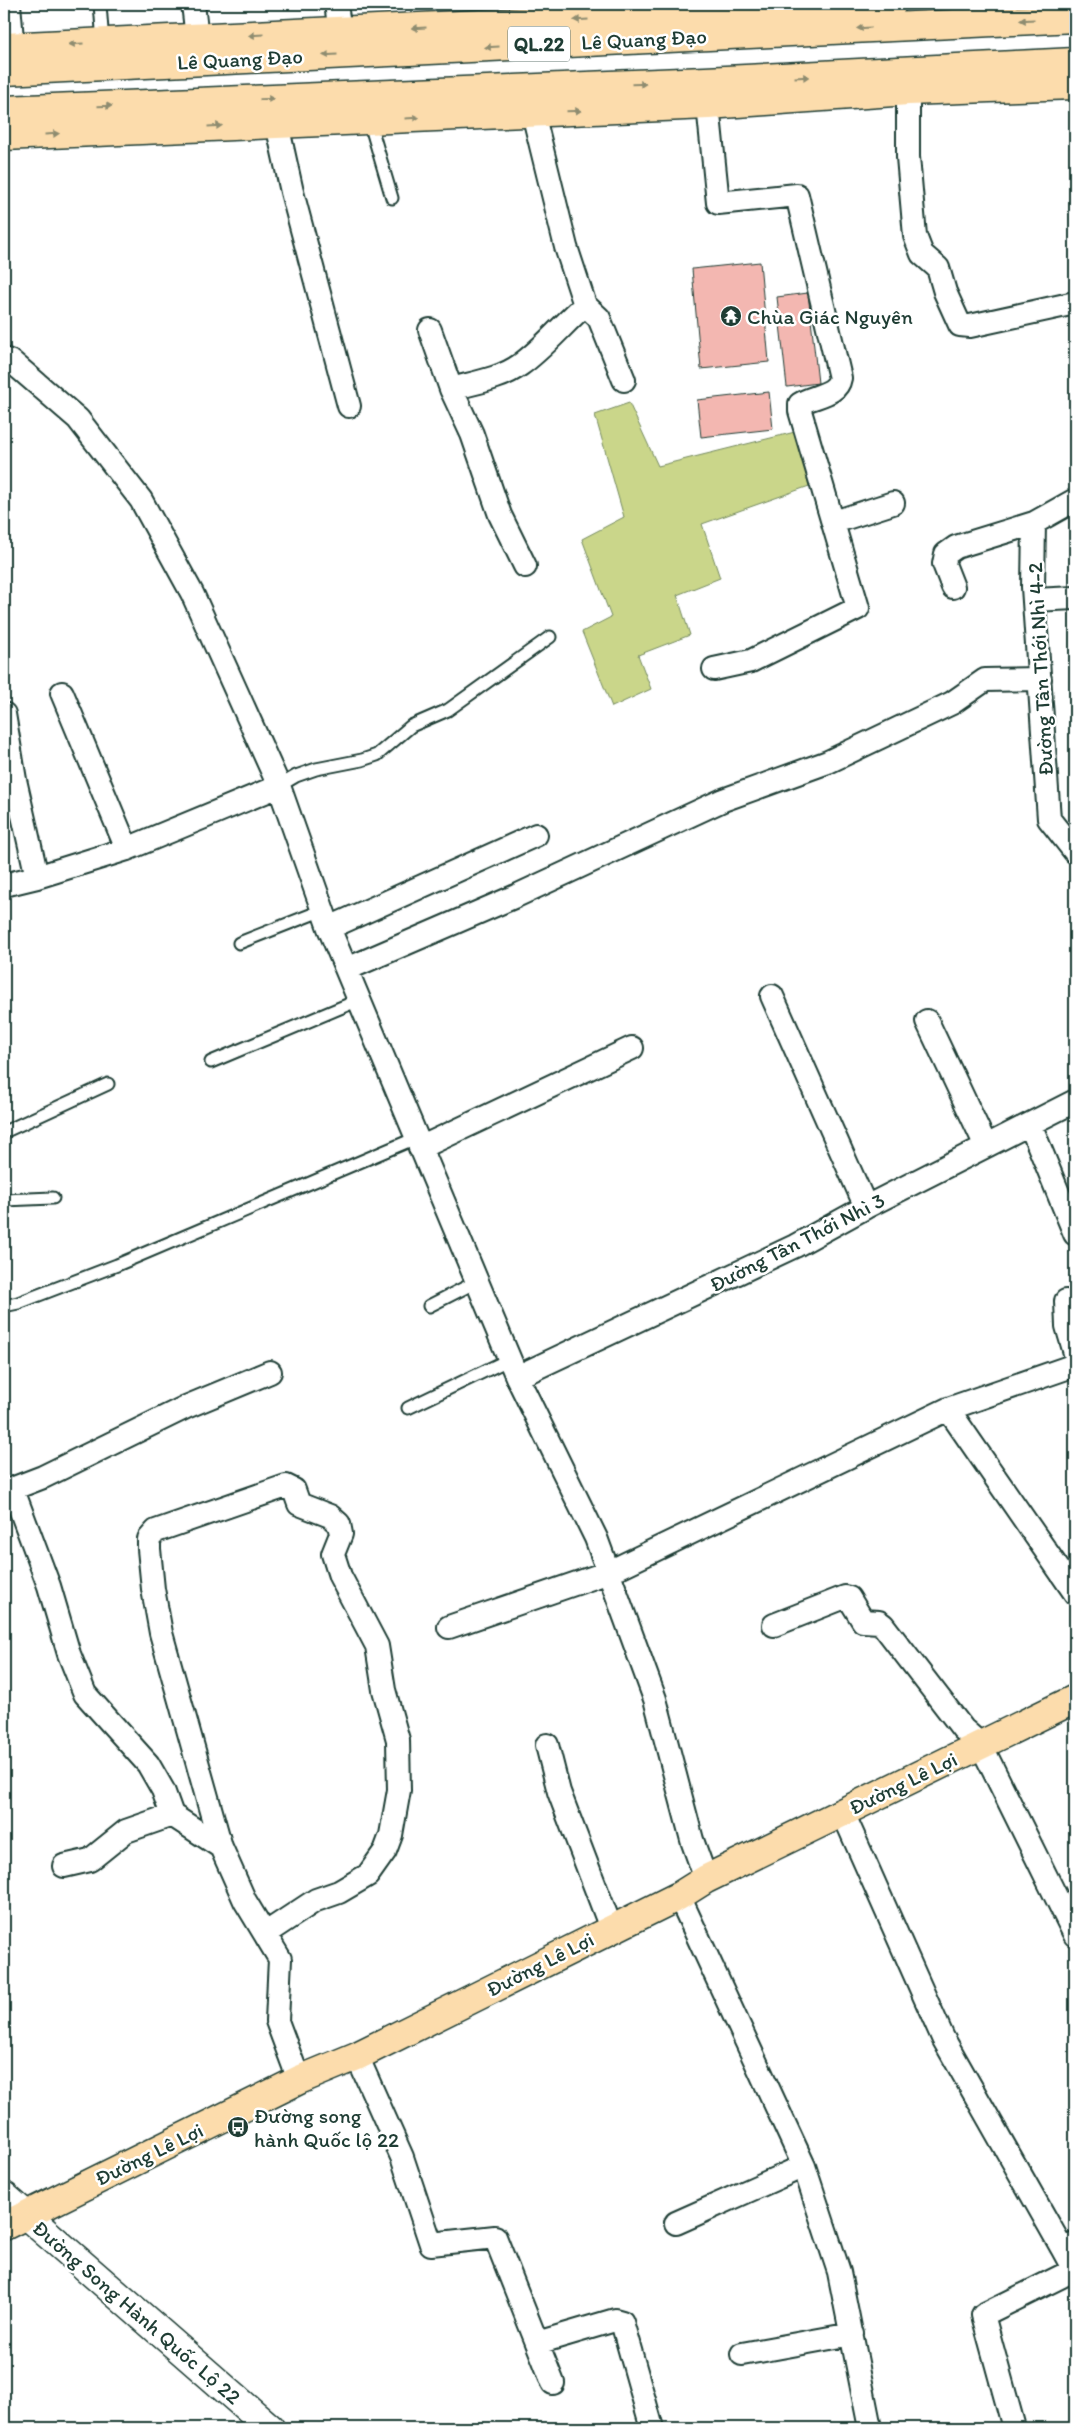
<svg xmlns="http://www.w3.org/2000/svg" width="1079" height="2432" viewBox="0 0 1079 2432" font-family="Itim,sans-serif">
<rect width="100%" height="100%" fill="#fff"/>
<filter id="ink" filterUnits="userSpaceOnUse"><feTurbulence type="fractalNoise" baseFrequency=".02" numOctaves="2"/><feDisplacementMap in="SourceGraphic" scale="10" xChannelSelector="R" yChannelSelector="G"/><feConvolveMatrix kernelMatrix="1 2 1 2 8 2 1 2 1" color-interpolation-filters="sRGB"/></filter>
<g filter="url(#ink)">
<path fill="#cad68a" stroke="#748a5f" d="M629 403 658 466 795 432 812 485 702 524 720 578 677 595 690 635 638 655 651 689 612 707 582 632 611 617 582 539 624 517 595 415Z"/>
<path fill="#f3b7b1" stroke="#1f3d34" d="M760 262 769 362 701 369 692 269Z
M808 293 818 383 787 387 777 297Z
M769 392 773 429 701 437 697 400Z"/>
<g fill="none" stroke-linecap="round" stroke-linejoin="round">
<g stroke="#1f3d34" stroke-width="15">
<path id="lane" d="M100 4 103 43
M369 120 392 198
M279 786 296 776 316 769 362 760 377 755 411 726 448 710 550 637
M239 943 323 910
M211 1062 359 1000
M4 1132 108 1084
M4 1200 53 1198
M4 1306 18 1303 117 1265 416 1138
M429 1306 476 1282
M408 1408 510 1359"/>
</g>
<g stroke="#1f3d34" stroke-width="26">
<path id="street" d="M9 4 14 62
M193 4 199 55
M336 4 340 32
M908 91V157L915 236 922 254 938 268 945 292 960 325 970 326 1075 303
M708 105 718 203 797 195 840 378C837 396 813 395 800 404V411L858 608 751 661 714 669
M277 124 292 192 349 406
M585 305 599 318 624 380
M430 330 451 389C473 383 501 379 520 365 544 348 563 324 585 305L566 247 533 113
M4 359 12 362 78 419 141 500 192 593 279 786 329 928 517 1377 596 1538 655 1699 692 1840 706 1879
M451 389 472 434 500 515 525 566
M1075 500 1034 523 1033 587 1049 819 1075 852
M834 522 893 503
M953 587 944 564 946 554 956 547 1034 523
M1034 600 1075 598
M62 693 127 849 279 786
M4 714 15 780 37 877 127 849
M4 885 37 877
M329 928 536 835
M347 969 516 896 723 800 828 762 952 703 985 680 1040 679
M772 996 866 1207
M927 1021 986 1146
M1030 1124 1075 1234
M420 1148 632 1048
M1066 1301 1067 1326 1075 1353
M517 1377 795 1246 866 1207 1075 1101
M948 1409 1075 1593
M13 1490 49 1586 69 1654 85 1694 148 1764 163 1790 172 1815 221 1847
M4 1492 43 1477 186 1407 270 1372
M774 1625 845 1597 849 1598 863 1621 879 1622 883 1625 963 1729 981 1745 1075 1935
M449 1627 609 1572 948 1409 1075 1365
M547 1745 559 1792 611 1928
M843 1813 943 2038 1062 2248 1075 2243
M64 1866 90 1860 126 1831 172 1815
M679 1896 804 2166 839 2272 870 2428
M266 1933 316 1900 339 1892 368 1875 385 1851 391 1835 399 1790 398 1740 384 1690 377 1646 340 1576 333 1554 341 1534 339 1524 330 1516 299 1504 294 1490 286 1486 156 1531 149 1539V1549L153 1589 161 1633 221 1847 245 1901 280 1959 277 2021 299 2080
M357 2056 402 2157 431 2244 495 2237 553 2383
M676 2223 804 2166
M537 2343 615 2320 622 2322 652 2428
M742 2354 852 2334
M1014 2428 983 2315 1074 2270 1062 2248"/>
</g>
<g stroke="#1f3d34" stroke-width="31">
<path id="secondary" d="M4 2196 270 2428"/>
</g>
<g stroke="#1f3d34" stroke-width="31">
<path id="primary" d="M4 2226 299 2080 357 2056 679 1896 706 1879 1075 1699"/>
</g>
<g stroke="#1f3d34" stroke-width="31">
<path id="highway" d="M4 47 892 4
M4 71 1075 18
M4 110 705 81 1075 62
M4 136 708 105 908 91 1075 85"/>
</g>
<use href="#lane" stroke="#fff" stroke-width="11"/>
<use href="#street" stroke="#fff" stroke-width="22"/>
<use href="#secondary" stroke="#fff" stroke-width="28"/>
<use href="#primary" stroke="#fcdcac" stroke-width="28"/>
<use href="#highway" stroke="#fcdcac" stroke-width="28"/>
</g>
<defs><path id="oneway-solid" d="M-6-.8H1V-3.2L6.5 0L1 3.2V.8H-6Z" transform="scale(1.25)"/></defs>
<g fill="#8e8c70">
<use href="#oneway-solid" transform="translate(581 20) rotate(177)"/>
<use href="#oneway-solid" transform="translate(1027 20) rotate(177)"/>
<use href="#oneway-solid" transform="translate(419 28) rotate(177)"/>
<use href="#oneway-solid" transform="translate(864 28) rotate(177)"/>
<use href="#oneway-solid" transform="translate(256 35) rotate(177)"/>
<use href="#oneway-solid" transform="translate(76 44) rotate(177)"/>
<use href="#oneway-solid" transform="translate(492 47) rotate(177)"/>
<use href="#oneway-solid" transform="translate(330 55) rotate(177)"/>
<use href="#oneway-solid" transform="translate(802 77) rotate(-3)"/>
<use href="#oneway-solid" transform="translate(639 84) rotate(-2)"/>
<use href="#oneway-solid" transform="translate(267 99) rotate(-2)"/>
<use href="#oneway-solid" transform="translate(105 106) rotate(-2)"/>
<use href="#oneway-solid" transform="translate(574 111) rotate(-2)"/>
<use href="#oneway-solid" transform="translate(412 118) rotate(-3)"/>
<use href="#oneway-solid" transform="translate(215 126) rotate(-3)"/>
<use href="#oneway-solid" transform="translate(52 134) rotate(-3)"/>
</g>
</g>
<defs>
<g id="temple-disc" transform="scale(1.125)"><circle r="9.5" fill="#1f3d34" stroke="#fff"/><path d="M0-6L5-2H3V0L6.5 2.5H4V6H1.5V3h-3V6H-4V2.5H-6.5L-3 0V-2H-5Z" fill="#fff"/></g>
<g id="bus-disc" transform="scale(1.125)"><circle r="9.5" fill="#1f3d34" stroke="#fff"/><path d="M-5-6H5V4H4V6H2V4H-2V6H-4V4H-5ZM-3.5-4V0h7V-4ZM-3.5 1.2v1.5H-2V1.2ZM2 1.2v1.5H3.5V1.2Z" fill="#fff"/></g>
</defs>
<g fill-rule="evenodd">
<use href="#temple-disc" x="731" y="316"/>
<use href="#bus-disc" x="238" y="2127"/>
</g>
<g text-anchor="middle" dominant-baseline="central" stroke-width="5" stroke-linejoin="round" paint-order="stroke">
<rect fill="#fff" stroke="#627771" stroke-width="1" x="508" y="26.5" width="62" height="35" rx="4"/>
<g font-size="20" font-weight="bold" fill="#1f3d34">
<text x="539" y="44">QL.22</text>
</g>
<g font-size="21" fill="#1f3d34" stroke="#fff">
<text transform="translate(644 39) rotate(-3)">Lê Quang Đạo</text>
<text transform="translate(240 59) rotate(-3)">Lê Quang Đạo</text>
<text transform="translate(1040 669) rotate(-93)">Đường Tân Thới Nhì 4-2</text>
<text transform="translate(797 1242) rotate(-27)">Đường Tân Thới Nhì 3</text>
<text transform="translate(903 1783) rotate(-26)">Đường Lê Lợi</text>
<text transform="translate(540 1964) rotate(-27)">Đường Lê Lợi</text>
<text transform="translate(149 2154) rotate(-26)">Đường Lê Lợi</text>
<text transform="translate(137 2312) rotate(41)">Đường Song Hành Quốc Lộ 22</text>
</g>
<g font-size="21" fill="#1f3d34" stroke="#fff" text-anchor="start">
<text x="747" y="316">Chùa Giác Nguyên</text>
<text x="254" y="2115">Đường song<tspan x="254" dy="24">hành Quốc lộ 22</tspan></text>
</g>
</g>
<rect width="1079" height="2432" fill="none" stroke="#fff" stroke-width="20"/>
<rect x="10" y="10" width="1059" height="2412" fill="none" stroke="#1f3d34" stroke-width="2" filter="url(#ink)"/>
</svg>
